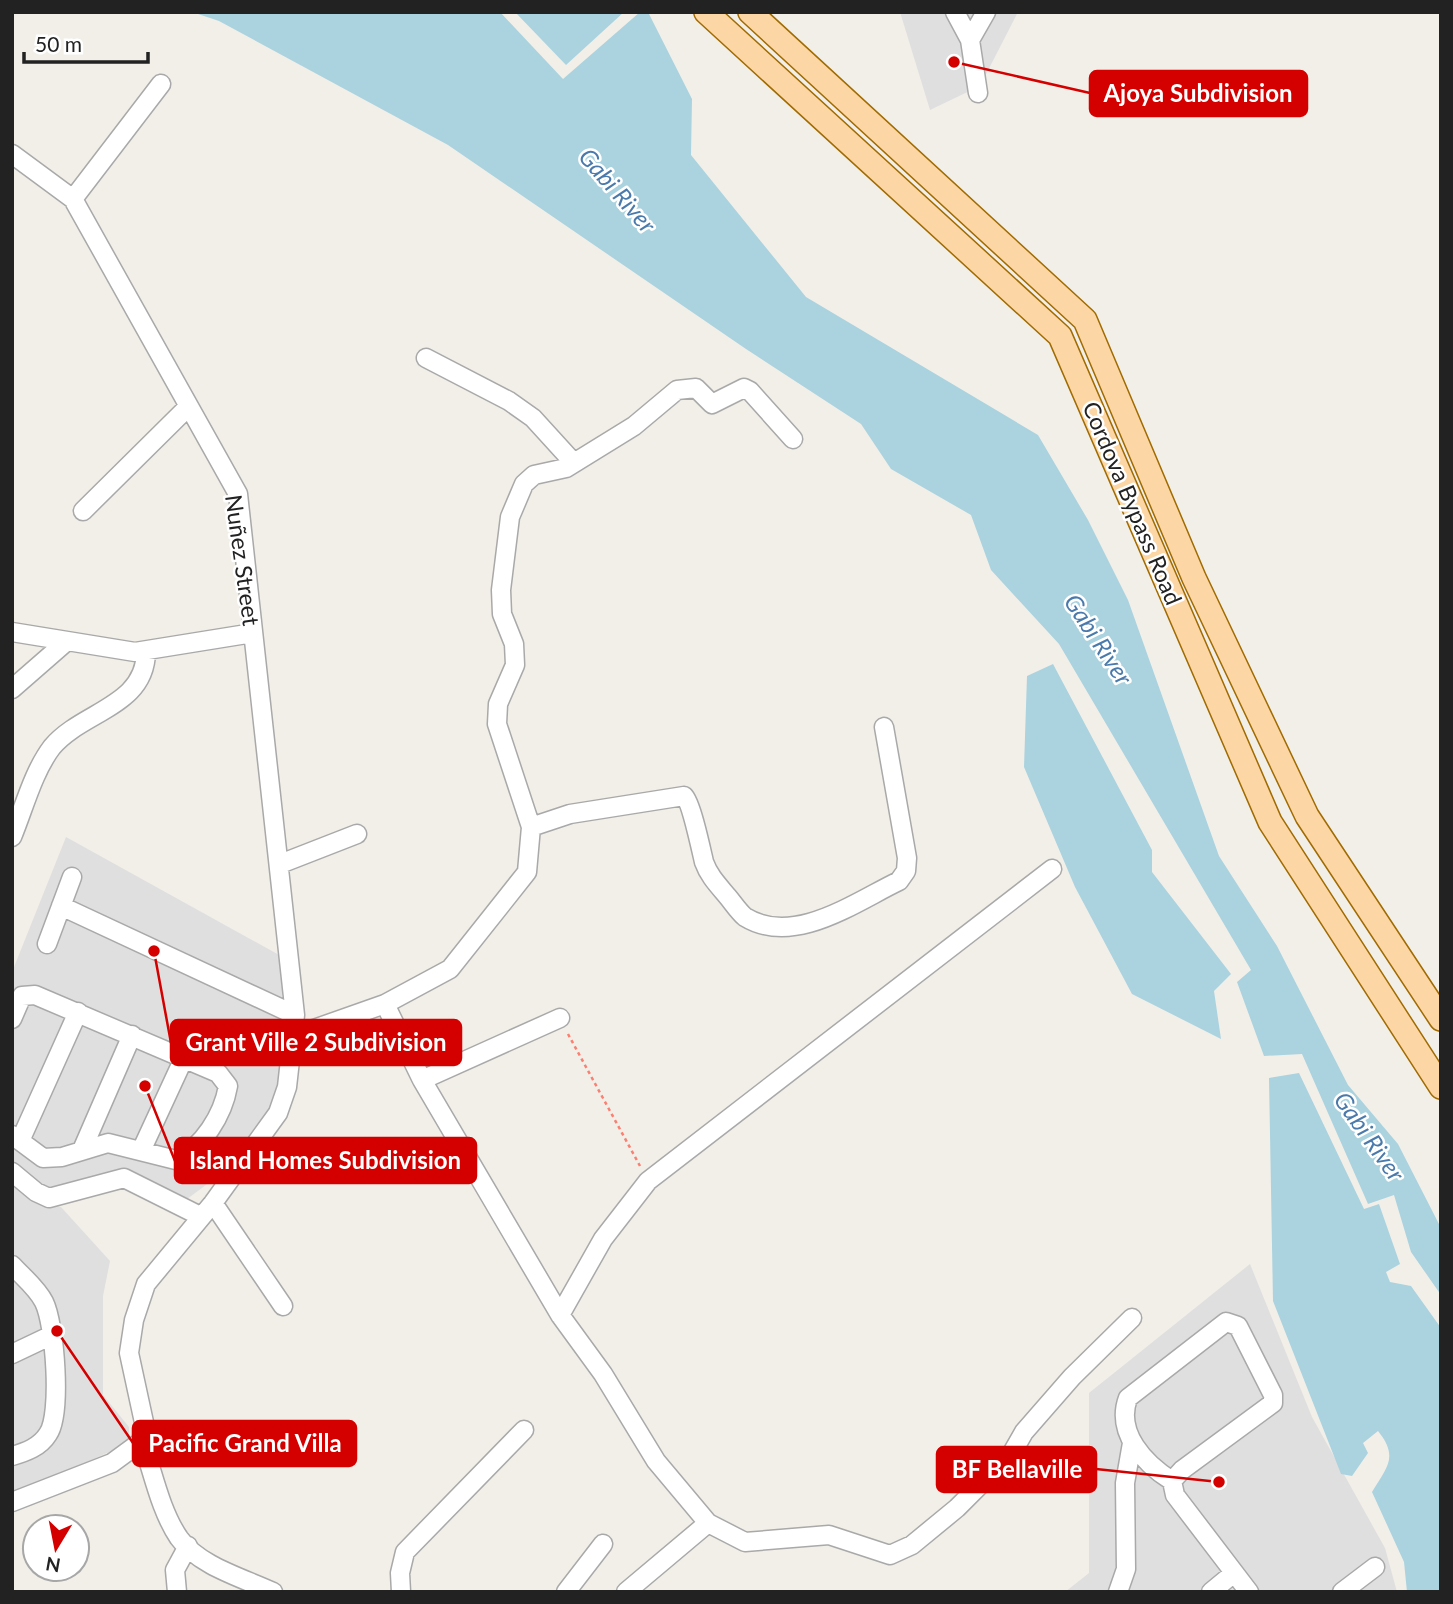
<svg xmlns="http://www.w3.org/2000/svg" width="1453" height="1604" viewBox="0 0 1453 1604" font-family="Lato,sans-serif">
<rect width="100%" height="100%" fill="#f2efe9"/>
<path fill="#e0dfdf" d="M900 12H1018L980 86 930 110Z
M66 837 281 956 284 1059 272 1113 233 1165 187 1199 125 1173 65 1190 44 1188 12 1162V972Z
M12 1183 33 1201 61 1207 110 1261 103 1296V1395L129 1427V1443L12 1496Z
M1250 1264 1312 1417 1385 1548 1397 1592H1065L1089 1573V1393Z"/>
<path fill="#aad3df" d="M192 12H500L563 79 640 12H648L692 99 691 155 806 297 1038 435 1088 520 1128 600 1219 856 1277 946 1348 1085 1398 1144 1441 1228V1295L1411 1252 1394 1195 1368 1204 1302 1054 1264 1056 1237 982 1251 970 1059 644 991 570 971 515 891 469 861 424 746 349 448 145 219 21Z
M515 12H624L566 65Z
M1053 664 1152 850V872L1231 974 1214 991 1221 1039 1132 994 1075 887 1024 767 1027 676Z
M1299 1073 1364 1209 1379 1204 1400 1264 1386 1272 1390 1282 1411 1286 1441 1328V1592H1407L1404 1562 1372 1492C1387 1467 1399 1457 1378 1431L1363 1443 1368 1453 1352 1476 1341 1474 1273 1301 1269 1078Z"/>
<g fill="none" stroke-linecap="round" stroke-linejoin="round">
<g stroke="#a9a9a9" stroke-width="21">
<path id="minor" d="M955 12 970 40
M978 93 970 40 986 12
M12 154 73 199 238 494 295 1015 287 1087 278 1113 213 1203 146 1284 134 1320 129 1353 145 1427 142 1441 112 1463 12 1502
M73 199 161 84
M426 358 509 401 533 418 574 463
M83 511 188 407
M12 632 135 652 253 633
M12 689 67 641
M531 827 570 814 684 796C691 802 701 849 704 862 709 876 718 885 728 897 733 903 739 912 745 917 794 947 855 902 899 881L906 871 907 858 884 727
M12 837C24 808 33 772 52 747 82 711 145 707 146 652
M280 864 357 834
M61 906 295 1015
M47 944 72 877
M385 1004 422 1080 560 1315 603 1374 656 1461 708 1523 745 1542 829 1535 890 1555 912 1545 957 1508 1012 1453 1024 1432 1072 1377 1132 1318
M12 1019 22 996 35 995 218 1073 228 1086C223 1115 203 1147 176 1160L108 1143 62 1157 43 1158 12 1135
M294 1036 385 1004 450 969 527 872 531 827 497 724 498 704 515 665 514 644 502 614 501 590 510 517 524 484 534 475 566 468 634 426 677 390 696 388 712 404 744 388 750 391 793 439
M422 1080 560 1018
M204 1138 237 1168
M20 1141 78 1012
M82 1150 132 1035
M141 1151 184 1058
M12 1172 36 1192 49 1198 124 1178 200 1216
M213 1203 283 1306
M12 1265C23 1277 37 1288 44 1302 55 1324 62 1414 48 1434 40 1447 26 1452 12 1456
M560 1315 603 1239 648 1181 1052 869
M12 1354 52 1335
M142 1441C153 1472 160 1510 179 1538 199 1566 243 1578 273 1592
M1172 1481 1182 1470 1273 1403V1395L1238 1326 1226 1322 1128 1398C1115 1433 1145 1464 1172 1481L1175 1495 1249 1592
M177 1592 175 1570 188 1546
M401 1592 400 1573 405 1552 524 1430
M566 1592 603 1544
M626 1592 708 1523
M1118 1592 1126 1569 1125 1483 1132 1443
M1211 1592 1234 1573
M1342 1592 1375 1567"/>
</g>
<g stroke="#a06b00" stroke-width="26">
<path id="major" d="M706 12 1060 336 1270 822 1441 1087
M750 12 1085 320 1194 578 1307 816 1441 1019"/>
</g>
<path stroke="#fa8072" stroke-width="2.5" stroke-dasharray="3.5 3.5" stroke-linecap="butt" d="M568 1034 640 1166"/>
<use href="#minor" stroke="#fff" stroke-width="18"/>
<use href="#major" stroke="#fcd6a4" stroke-width="23"/>
</g>
<g text-anchor="middle" dominant-baseline="central" stroke-width="5" stroke-linejoin="round" paint-order="stroke">
<g font-size="23" fill="#222" stroke="#fff">
<text transform="translate(1133 503) rotate(67)">Cordova Bypass Road</text>
<text transform="translate(243 560) rotate(82)">Nuñez Street</text>
</g>
<g font-size="24" font-style="italic" fill="#4a7aab" stroke="#fff">
<text transform="translate(618 190) rotate(49)">Gabi River</text>
<text transform="translate(1099 639) rotate(57)">Gabi River</text>
<text transform="translate(1370 1136) rotate(55)">Gabi River</text>
</g>
</g>
<path fill="none" stroke="#d40000" stroke-width="2.5" d="M954 62L1090 93M154 951L171 1043M145 1086L175 1161M57 1331L133 1443M1219 1482L1096 1469"/>
<g fill="#d40000" stroke="#fff" stroke-width="2.5">
<circle cx="954" cy="62" r="7"/>
<circle cx="154" cy="951" r="7"/>
<circle cx="145" cy="1086" r="7"/>
<circle cx="57" cy="1331" r="7"/>
<circle cx="1219" cy="1482" r="7"/>
</g>
<g fill="#d40000" stroke="#d40000" stroke-width="2.5">
<rect x="1090" y="71" width="217" height="45" rx="7"/>
<rect x="171" y="1020" width="290" height="45" rx="7"/>
<rect x="175" y="1138" width="301" height="45" rx="7"/>
<rect x="133" y="1421" width="223" height="45" rx="7"/>
<rect x="937" y="1447" width="159" height="45" rx="7"/>
</g>
<g font-size="24" text-anchor="middle" font-weight="bold" fill="#fff">
<text x="1198" y="102">Ajoya Subdivision</text>
<text x="316" y="1051">Grant Ville 2 Subdivision</text>
<text x="325" y="1169">Island Homes Subdivision</text>
<text x="245" y="1452">Pacific Grand Villa</text>
<text x="1017" y="1478">BF Bellaville</text>
</g>
<rect width="1453" height="1604" fill="none" stroke="#222222" stroke-width="28"/>
<g transform="translate(56 1548) rotate(190)"><circle r="33" fill="#ffffff" stroke="#a7a7a7" stroke-width="2"/>
<path d="M0-5L12 26L0 18L-12 26Z" fill="#d40000"/>
<text y="-10" font-size="19" font-weight="bold" text-anchor="middle" fill="#222222">N</text>
</g>
<path d="M24 52v10h124v-10" fill="none" stroke="#222222" stroke-width="3.5"/>
<text x="35" y="52" font-size="21" fill="#222222" stroke="#ffffff" stroke-width="5" paint-order="stroke">50 m</text>
</svg>
